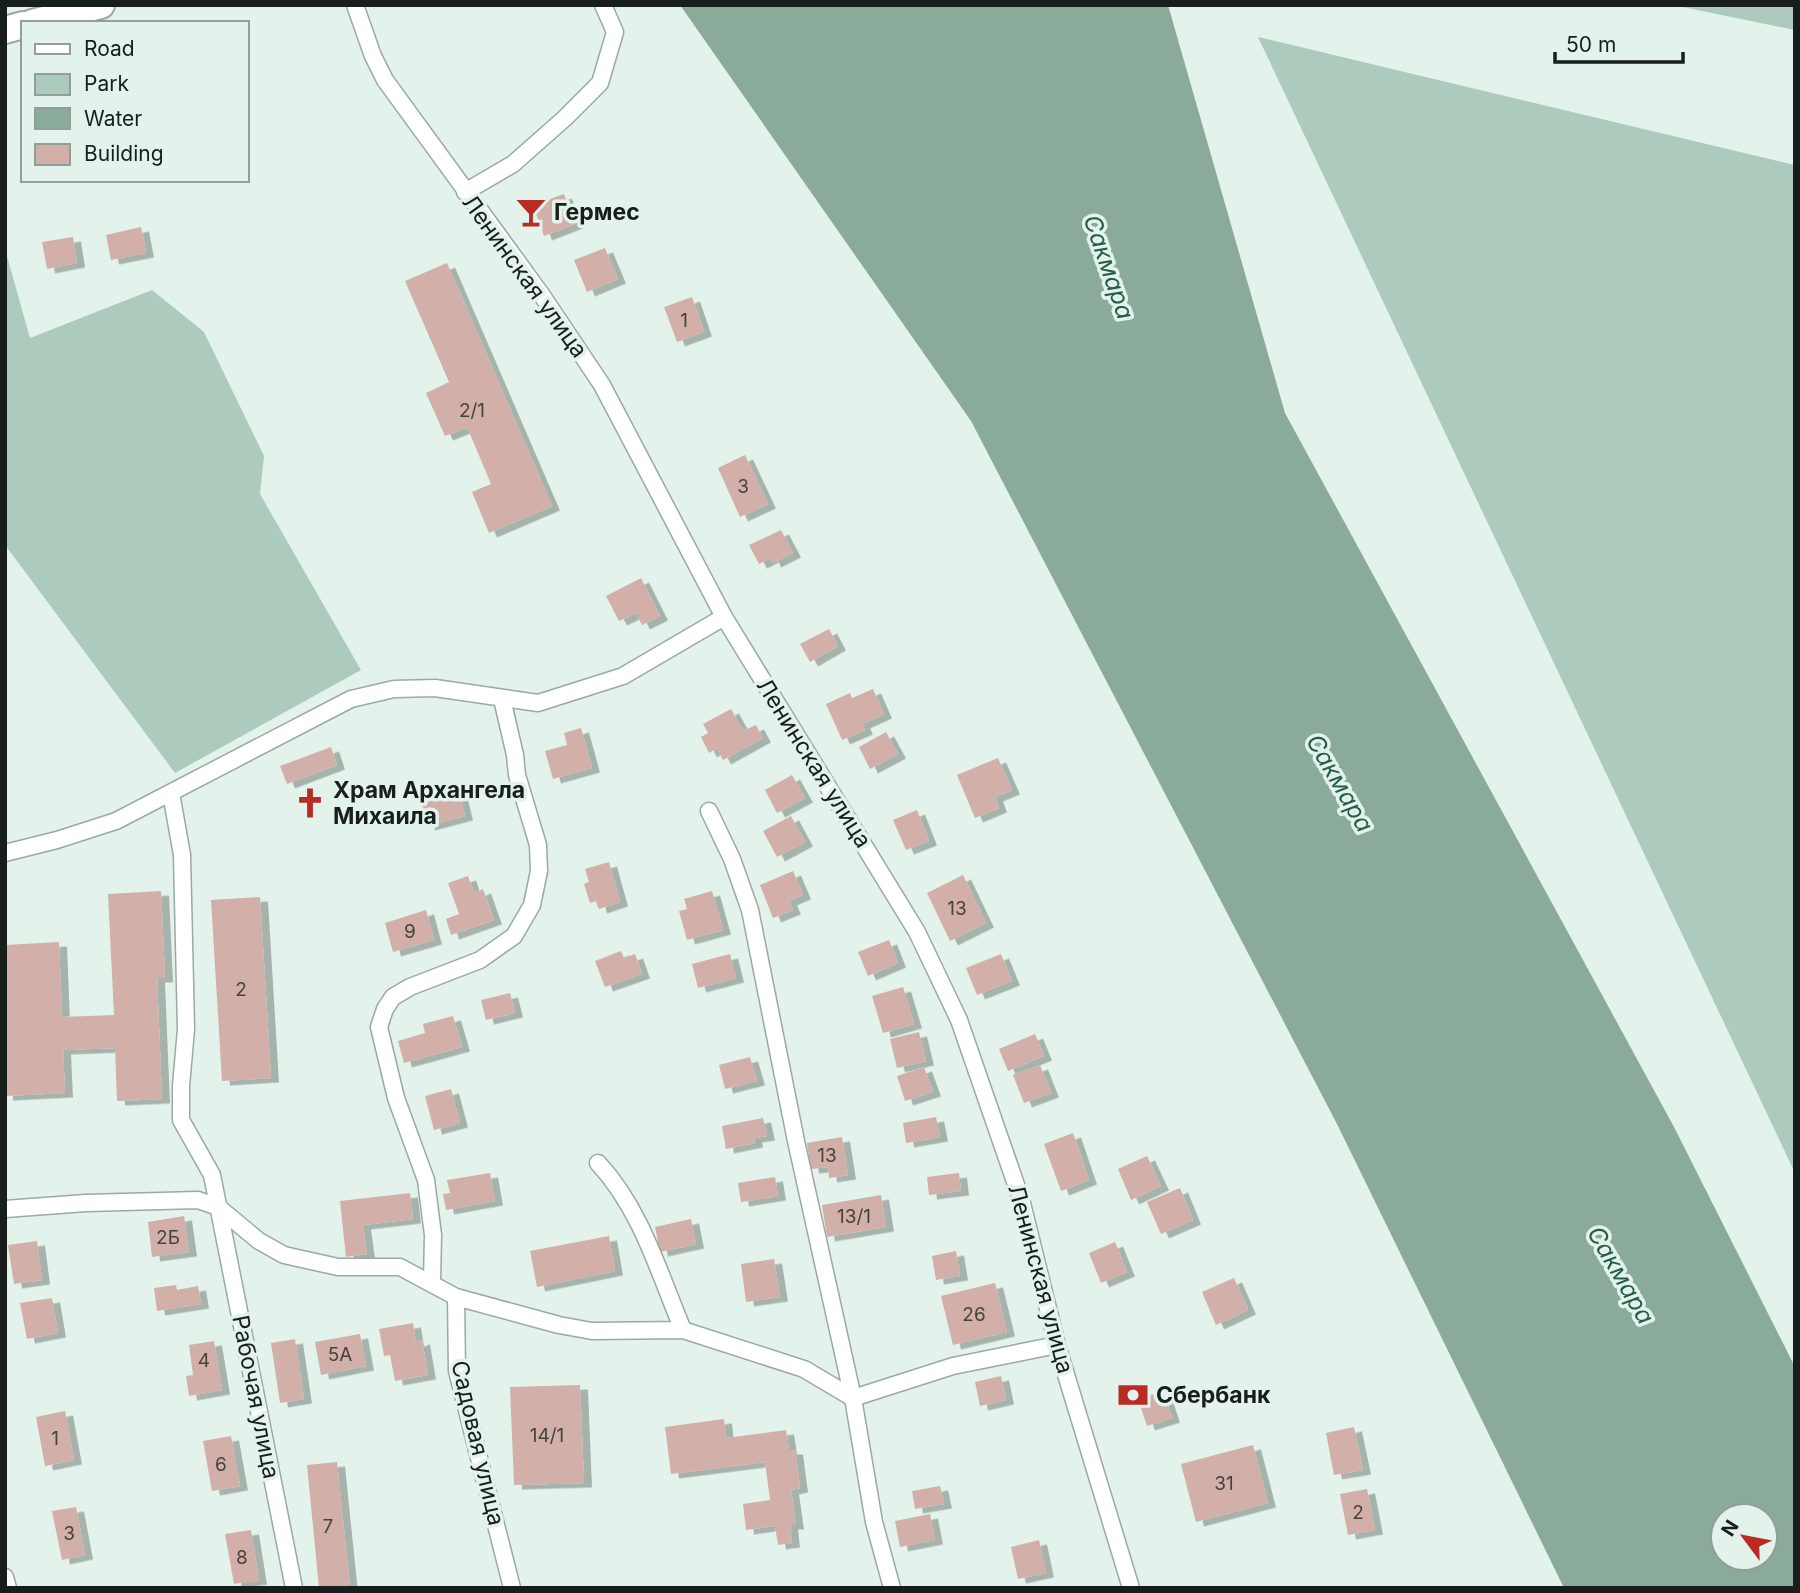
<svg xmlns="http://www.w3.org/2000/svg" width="1800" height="1593" viewBox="0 0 1800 1593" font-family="Inter,sans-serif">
<defs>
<filter id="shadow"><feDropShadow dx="8" dy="4.5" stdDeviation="0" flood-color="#0004"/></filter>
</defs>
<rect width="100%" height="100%" fill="#e3f3eb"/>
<path fill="#accbbc" d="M1673 5H1795V30Z
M1258 37 1795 165V1173Z
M5 249 30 338 152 290 204 332 264 456 260 494 361 670 175 773 5 545Z"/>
<path fill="#8aaa9a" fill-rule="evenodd" d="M680 5H1168L1285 413 1674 1127 1795 1367V1588H1564L1338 1126 971 421ZM1723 1516H1765V1558H1723Z"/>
<path fill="#d2afa9" filter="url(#shadow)" d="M564 194 575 224 544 236 533 205Z
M141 227 146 253 111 260 106 235Z
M73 237 77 263 47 269 42 242Z
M605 248 618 279 587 292 574 260Z
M447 263 552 506 489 533 472 492 491 484 467 427 445 436 426 393 449 382 405 281Z
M692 297 704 332 677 342 664 307Z
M745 455 768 504 740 517 718 468Z
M781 530 793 553 773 563 771 558 759 564 749 545Z
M641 578 660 616 642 625 636 613 619 621 606 596Z
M829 629 838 646 810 662 800 644Z
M873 689 884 714 862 724 865 730 842 740 826 704 850 693 852 698Z
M731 709 743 731 756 725 763 738 723 760 717 748 709 753 701 737 708 733 703 724Z
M581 728 592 768 553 779 545 751 567 745 564 733Z
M886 732 898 754 870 769 859 747Z
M331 747 337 765 287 784 280 766Z
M998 758 1012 790 995 797 999 808 975 818 957 775Z
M792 775 805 798 777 813 765 790Z
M458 787 465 816 427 826 420 796Z
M917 810 929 841 906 850 893 820Z
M791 816 805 842 777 857 763 831Z
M609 862 620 902 599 909 597 901 590 903 584 884 589 882 585 869Z
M793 871 803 895 789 901 793 910 773 918 760 885Z
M963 875 986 923 950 941 927 893Z
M468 876 474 893 483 889 494 920 451 935 446 919 459 914 448 883Z
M161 891 165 978H157L162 1099 117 1101 115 1048 63 1050 65 1093 5 1096V945L59 942 62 1017 114 1015 108 894Z
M712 891 723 930 687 940 679 911 687 909 684 899Z
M260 897 271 1078 222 1081 211 900Z
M426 910 434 940 393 952 385 923Z
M889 940 898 963 868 976 858 952Z
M621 951 624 958 635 954 642 974 605 987 595 961Z
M730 954 736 978 698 988 692 964Z
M1001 954 1012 981 977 995 966 968Z
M903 987 914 1024 883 1033 872 996Z
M510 993 515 1013 486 1020 481 1000Z
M453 1016 462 1047 404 1063 398 1041 425 1033 423 1024Z
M919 1032 926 1061 897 1068 890 1039Z
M1035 1034 1044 1056 1008 1071 999 1049Z
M750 1057 757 1081 725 1089 719 1065Z
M1040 1065 1051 1093 1024 1103 1013 1075Z
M924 1067 933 1092 905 1101 897 1076Z
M451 1089 460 1123 434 1130 425 1096Z
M936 1117 940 1137 906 1143 903 1123Z
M763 1118 767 1136 754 1138 755 1143 726 1149 722 1126Z
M1073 1133 1089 1180 1061 1191 1044 1144Z
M842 1137 848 1175 829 1178 828 1167 811 1169 807 1143Z
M1147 1156 1161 1186 1131 1200 1118 1169Z
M490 1173 495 1201 446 1210 443 1194 450 1193 447 1180Z
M959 1173 961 1191 929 1195 927 1177Z
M775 1177 778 1196 741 1202 738 1183Z
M1180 1188 1193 1220 1161 1234 1147 1202Z
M410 1193 413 1219 363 1225 367 1254 346 1257 340 1201Z
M881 1195 886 1227 827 1237 822 1205Z
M184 1216 189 1252 152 1257 148 1222Z
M691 1219 696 1244 660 1252 655 1227Z
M609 1236 615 1271 537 1287 530 1251Z
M37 1241 42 1280 14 1284 8 1245Z
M1115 1242 1127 1272 1101 1283 1089 1253Z
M956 1251 960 1276 936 1280 932 1256Z
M774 1259 780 1297 746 1302 741 1264Z
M1234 1278 1248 1310 1216 1325 1202 1292Z
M995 1283 1007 1332 953 1345 941 1296Z
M176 1285 177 1290 198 1286 201 1304 157 1311 154 1288Z
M52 1298 58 1333 27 1339 20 1303Z
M413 1323 416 1342 422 1340 428 1375 395 1381 390 1355 384 1356 379 1329Z
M360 1334 366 1366 321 1375 315 1342Z
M295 1339 304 1399 280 1403 271 1343Z
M214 1341 222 1390 189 1396 186 1376 193 1375 189 1345Z
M1001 1376 1006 1400 980 1406 975 1382Z
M580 1385 584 1483 514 1485 510 1387Z
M1163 1391 1172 1418 1147 1426 1138 1399Z
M65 1411 74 1460 45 1466 36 1417Z
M724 1419 726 1438 786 1430 789 1450H795L800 1488 791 1490 796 1525H790L792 1543 778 1545 775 1526 746 1530 743 1504 770 1500 765 1462 671 1474 665 1427Z
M1354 1427 1363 1470 1334 1475 1326 1433Z
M231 1436 240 1486 212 1491 203 1441Z
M1253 1445 1268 1503 1196 1522 1181 1464Z
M337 1462 350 1588H319L307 1465Z
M940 1486 944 1504 915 1509 912 1491Z
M1367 1489 1375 1530 1348 1535 1340 1494Z
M76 1507 85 1555 62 1560 52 1511Z
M930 1514 935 1540 900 1547 895 1521Z
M251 1530 259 1580 234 1584 225 1534Z
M1039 1540 1046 1573 1018 1579 1011 1547Z"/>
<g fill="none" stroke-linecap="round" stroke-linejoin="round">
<g stroke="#9aa9a1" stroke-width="19">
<path id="minor" d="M355 5 373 56 385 80 541 294 602 385 724 617 917 932 959 1020 1021 1199 1057 1345 1131 1588
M465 192 513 164 565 118 600 83 615 32 603 5
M171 793 182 855 186 1029 181 1086V1120L212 1175 294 1588
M709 811 732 859 750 910 796 1141 853 1398
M5 853 57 840 116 821 351 699 394 689 435 688 538 703 623 676 724 617
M598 1163C641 1209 659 1273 683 1330
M5 1209 86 1203 198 1200 218 1207 259 1241 284 1255 338 1267H400L456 1297 559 1325 592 1331 683 1330 804 1369 853 1398
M432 1282 433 1235 426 1180 396 1098 379 1027 385 1009 393 997 410 987 480 960 514 936 532 905 539 871 538 845 517 775 515 755 502 699
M456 1297 457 1371 512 1588
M5 1577 8 1588
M892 1588 874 1522 853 1398 953 1366 1057 1345"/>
</g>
<g stroke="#9aa9a1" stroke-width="30">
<path id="trunk" d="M32 23 101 5
M5 30 23 25"/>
</g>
<use href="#minor" stroke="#fff" stroke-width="16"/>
<use href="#trunk" stroke="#fff" stroke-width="26"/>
</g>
<defs>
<g id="bar-bare" transform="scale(2.415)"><path d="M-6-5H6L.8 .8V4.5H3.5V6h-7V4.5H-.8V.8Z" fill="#b92b23" stroke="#e3f3eb" stroke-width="2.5" paint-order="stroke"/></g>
<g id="church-bare" transform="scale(2.415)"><path d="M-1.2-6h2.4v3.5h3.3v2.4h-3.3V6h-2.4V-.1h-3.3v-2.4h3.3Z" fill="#b92b23" stroke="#e3f3eb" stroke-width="2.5" paint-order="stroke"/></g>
<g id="bank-bare" transform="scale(2.415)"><path d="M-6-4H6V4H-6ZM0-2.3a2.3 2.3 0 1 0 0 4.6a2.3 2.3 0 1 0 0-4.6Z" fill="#b92b23" stroke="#e3f3eb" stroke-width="2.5" paint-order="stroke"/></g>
</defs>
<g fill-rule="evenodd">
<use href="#bar-bare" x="531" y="212"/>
<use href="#church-bare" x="310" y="803"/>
<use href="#bank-bare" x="1133" y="1395"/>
</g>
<g text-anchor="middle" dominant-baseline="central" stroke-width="7" stroke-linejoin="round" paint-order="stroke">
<g font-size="19" fill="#46423e">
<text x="684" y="320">1</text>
<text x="472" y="410">2/1</text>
<text x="743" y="486">3</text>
<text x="957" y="908">13</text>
<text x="410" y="931">9</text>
<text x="241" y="989">2</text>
<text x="827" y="1155">13</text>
<text x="854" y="1216">13/1</text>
<text x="168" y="1237">2Б</text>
<text x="974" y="1314">26</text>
<text x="340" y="1354">5А</text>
<text x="204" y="1360">4</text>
<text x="547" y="1435">14/1</text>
<text x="55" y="1438">1</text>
<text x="221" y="1464">6</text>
<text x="1224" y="1483">31</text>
<text x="1358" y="1512">2</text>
<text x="328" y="1526">7</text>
<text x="69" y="1533">3</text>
<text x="242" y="1557">8</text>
</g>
<g font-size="23" font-weight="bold" fill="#181e1b" stroke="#e3f3eb" text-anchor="start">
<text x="554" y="212">Гермес</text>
<text x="333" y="790">Храм Архангела<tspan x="333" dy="26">Михаила</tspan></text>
<text x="1156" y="1395">Сбербанк</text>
</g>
<g font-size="23" fill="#181e1b" stroke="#e3f3eb">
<text transform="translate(525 276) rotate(54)">Ленинская улица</text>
<text transform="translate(814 763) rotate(58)">Ленинская улица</text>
<text transform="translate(1041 1279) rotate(75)">Ленинская улица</text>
<text transform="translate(256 1397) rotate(79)">Рабочая улица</text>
<text transform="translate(478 1443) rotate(77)">Садовая улица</text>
</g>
<g font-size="24" font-style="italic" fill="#255d46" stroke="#e3f3eb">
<text transform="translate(1109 267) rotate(71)">Сакмара</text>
<text transform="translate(1340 783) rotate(60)">Сакмара</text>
<text transform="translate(1621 1275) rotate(60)">Сакмара</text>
</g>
</g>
<rect width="1800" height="1593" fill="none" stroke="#181e1b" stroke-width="14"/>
<rect x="21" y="21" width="228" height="161" fill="#e3f3eb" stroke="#929e98" stroke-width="2"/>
<rect x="35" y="44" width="35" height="10" fill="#ffffff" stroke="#929e98" stroke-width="2"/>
<text x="84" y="56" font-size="21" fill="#181e1b">Road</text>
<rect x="35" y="74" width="35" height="21" fill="#accbbc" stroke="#929e98" stroke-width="2"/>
<text x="84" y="91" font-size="21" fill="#181e1b">Park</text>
<rect x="35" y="108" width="35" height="21" fill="#8aaa9a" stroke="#929e98" stroke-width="2"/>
<text x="84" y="126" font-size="21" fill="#181e1b">Water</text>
<rect x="35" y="144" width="35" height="21" fill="#d2afa9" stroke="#929e98" stroke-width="2"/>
<text x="84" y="161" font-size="21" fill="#181e1b">Building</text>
<g transform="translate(1744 1537) rotate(302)"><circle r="33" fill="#e3f3eb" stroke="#929e98" stroke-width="2"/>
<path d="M0-5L12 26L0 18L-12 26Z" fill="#b92b23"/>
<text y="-10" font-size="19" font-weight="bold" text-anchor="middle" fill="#181e1b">N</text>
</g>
<path d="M1555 52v10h128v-10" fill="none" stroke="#181e1b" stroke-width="3.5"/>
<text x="1566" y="52" font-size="21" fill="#181e1b" stroke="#e3f3eb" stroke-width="5" paint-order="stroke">50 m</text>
</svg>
